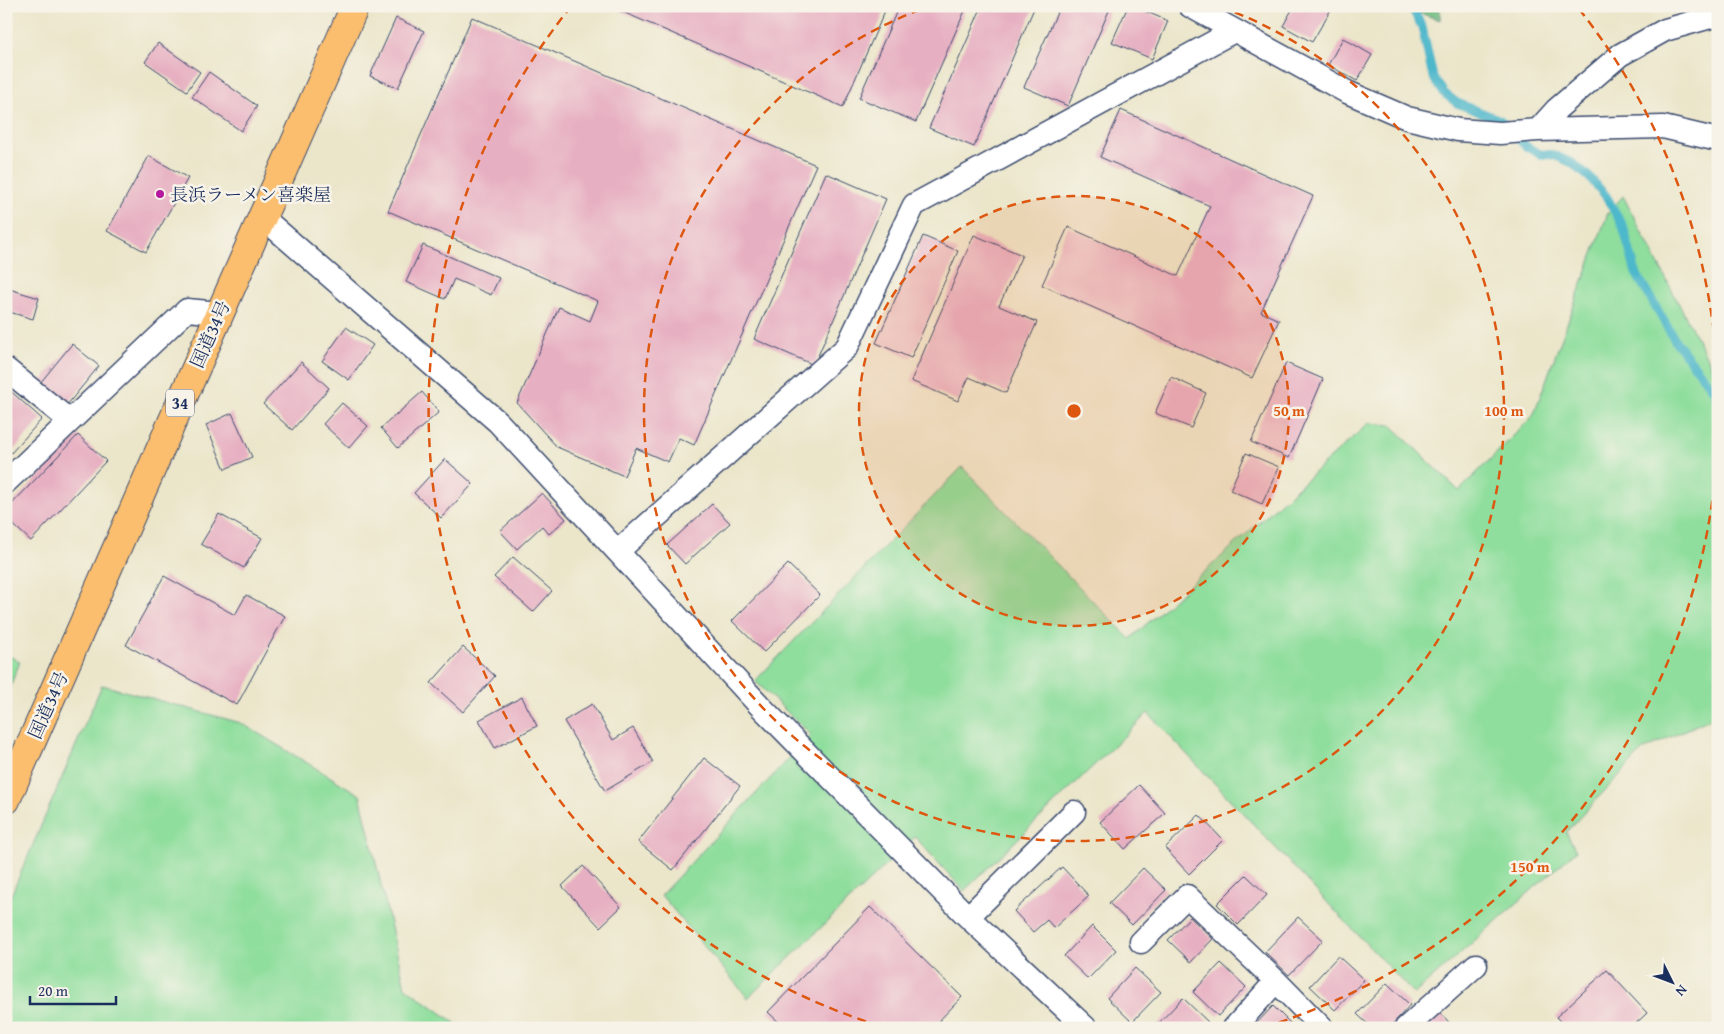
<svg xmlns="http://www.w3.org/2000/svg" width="1724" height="1034" viewBox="0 0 1724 1034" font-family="'Gentium Book Plus','Noto Serif JP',serif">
<rect width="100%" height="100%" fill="#f7f3e8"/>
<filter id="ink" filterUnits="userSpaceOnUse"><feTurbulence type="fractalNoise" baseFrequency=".02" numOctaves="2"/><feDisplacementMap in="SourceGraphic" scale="10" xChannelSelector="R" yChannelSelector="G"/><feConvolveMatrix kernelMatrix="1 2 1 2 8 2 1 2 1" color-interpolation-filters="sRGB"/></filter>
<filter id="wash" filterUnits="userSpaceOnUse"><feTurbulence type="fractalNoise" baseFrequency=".0096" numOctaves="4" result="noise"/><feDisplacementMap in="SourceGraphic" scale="20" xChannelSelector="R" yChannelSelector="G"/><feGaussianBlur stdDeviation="1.12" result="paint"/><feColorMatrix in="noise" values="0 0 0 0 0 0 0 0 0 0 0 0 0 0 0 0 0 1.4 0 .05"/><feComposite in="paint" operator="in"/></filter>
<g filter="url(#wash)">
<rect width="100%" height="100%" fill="#ebe6ca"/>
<path fill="#8fde9d" stroke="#55867e" d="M1623 196 1718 379V715L1643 750 1566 832 1576 851 1414 994 1148 713 964 891 915 837 748 998 661 895 811 735 755 681 962 467 1130 639 1369 423 1391 425 1459 491 1533 416 1608 213Z
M6 654 20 662 6 696Z
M102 685 241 723 360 795 405 987 462 1028H6V907Z"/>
<path fill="#73bd84" stroke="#477671" d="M1399 6H1440V20Z"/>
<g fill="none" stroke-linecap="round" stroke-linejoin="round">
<path stroke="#4db7cb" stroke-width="9" d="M1411 6 1422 27 1433 77 1444 93 1457 103 1500 120 1527 147 1540 154 1554 155 1572 163 1589 177 1606 196 1623 226 1636 273 1676 342 1715 392 1718 402"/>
</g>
<g id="blocks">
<path fill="#e7b0c2" d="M609 6H887L843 107Z
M899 6H967L916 122 859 98Z
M982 6H1035L974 147 929 128Z
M1060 6H1111L1068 106 1024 87Z
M1128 6H1133L1168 21 1152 59 1112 42Z
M1294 6H1333L1312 42 1283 26Z
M472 17 816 165 694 445 679 438 668 462 636 448 624 476 557 447 517 403 559 307 590 321 598 301 388 211Z
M396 18 424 31 398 88 370 76Z
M1343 38 1372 55 1357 81 1328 65Z
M158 43 200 72 187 91 145 62Z
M209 72 257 106 241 131 192 97Z
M1121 110 1313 196 1261 312 1279 320 1252 378 1042 285 1068 227 1178 276 1210 206 1100 157Z
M149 156 188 178 146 252 107 231Z
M826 173 886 199 814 365 754 339Z
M974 235 1022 255 999 306 1037 322 1006 393 969 377 958 401 911 381Z
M923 236 958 251 911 358 876 343Z
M423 245 499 278 491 295 454 279 445 299 406 282Z
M9 289 39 298 33 319 6 311V298Z
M346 327 373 345 349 380 322 361Z
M72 344 99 366 67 405 40 383Z
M301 362 329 388 292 430 263 404Z
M1286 363 1323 379 1289 458 1251 442Z
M1171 377 1206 393 1191 428 1155 413Z
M6 387 42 419 11 453 6 448Z
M422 392 439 412 398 448 381 428Z
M342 403 368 426 349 448 323 424Z
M232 413 252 457 225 469 206 425Z
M78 435 106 461 31 541 6 518V510Z
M1246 453 1279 467 1262 504 1230 490Z
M445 459 473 484 441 518 414 493Z
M542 493 566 519 549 534 542 526 517 549 500 531Z
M712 504 730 523 685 564 667 545Z
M219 514 262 538 244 568 201 544Z
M513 557 552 591 533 612 494 577Z
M788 564 820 595 764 652 732 621Z
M164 576 235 615 246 595 285 616 237 705 126 645Z
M463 647 495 676 463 712 431 683Z
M522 697 537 726 495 748 479 720Z
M592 704 613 740 633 728 653 762 605 791 564 721Z
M704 758 740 786 673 870 638 842Z
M1139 785 1165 813 1125 849 1100 822Z
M1199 815 1223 840 1189 874 1165 848Z
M583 866 621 907 600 927 562 886Z
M1062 867 1089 896 1054 928 1047 920 1033 932 1014 911Z
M1143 868 1166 890 1132 925 1109 903Z
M1246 875 1267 895 1238 925 1217 904Z
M870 907 962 997 932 1028H785L768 1012Z
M1190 917 1213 939 1191 962 1168 940Z
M1298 917 1323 940 1289 975 1265 952Z
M1092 926 1116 950 1088 979 1064 956Z
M1338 956 1364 980 1335 1010 1310 986Z
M1221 963 1246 987 1218 1016 1193 992Z
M1135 968 1161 992 1132 1022 1107 998Z
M1607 970 1647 1013 1631 1028H1567L1556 1017Z
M1387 983 1410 1005 1389 1028H1372L1357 1014Z
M1183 998 1208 1022 1202 1028H1154Z
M1273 1006 1295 1028H1252Z
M1438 1010 1454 1028H1420Z"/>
</g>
</g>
<g filter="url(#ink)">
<use href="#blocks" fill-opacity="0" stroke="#3a4a6e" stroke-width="1"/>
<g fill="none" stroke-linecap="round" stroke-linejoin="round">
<g stroke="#3a4a6e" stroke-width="25">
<path id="minor" d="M1190 6 1347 92 1407 118 1458 130 1500 133 1538 130 1663 127 1718 140
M1538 130 1557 109 1620 55 1665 30 1718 15
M262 217 498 422 762 708 968 917 1086 1028
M6 369 70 421
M6 482 187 310 220 313
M618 551 847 347 914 205 1234 31
M968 917 1074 812
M1141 942 1187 896 1276 981 1322 1028
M1234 1028 1276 981
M1406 1028 1476 965"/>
</g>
<g stroke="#3a4a6e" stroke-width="30">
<path id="trunk" d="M6 800 355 6"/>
</g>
<use href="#minor" stroke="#fff" stroke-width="22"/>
<use href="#trunk" stroke="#fbbe6e" stroke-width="28"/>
</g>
</g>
<circle cx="1074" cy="411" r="215" fill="#de5710" fill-opacity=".12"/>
<g fill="none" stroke="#de5710" stroke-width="2.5" stroke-dasharray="9 6">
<circle cx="1074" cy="411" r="215"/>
<path d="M1221 7A430 430 0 1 1 927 7"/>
<path d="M1717 456A645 645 0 0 1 1268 1026M880 1026A645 645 0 0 1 569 9M1579 9A645 645 0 0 1 1717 366"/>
</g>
<circle fill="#b5179e" stroke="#f7f3e8" stroke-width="2" cx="160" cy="194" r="5"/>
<g text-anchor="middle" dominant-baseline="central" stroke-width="5" stroke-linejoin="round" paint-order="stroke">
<rect fill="#f7f3e8" stroke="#5d6a87" stroke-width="1" x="166" y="389.5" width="28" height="27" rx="4"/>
<g font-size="16" font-weight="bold" fill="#1b2f5e">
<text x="180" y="403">34</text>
</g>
<g font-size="18" fill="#1b2f5e" stroke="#f7f3e8" text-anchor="start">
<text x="170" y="194">長浜ラーメン喜楽屋</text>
</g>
<g font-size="18" fill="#1b2f5e" stroke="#f7f3e8">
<text transform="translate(210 334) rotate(-66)">国道34号</text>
<text transform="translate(48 705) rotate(-66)">国道34号</text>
</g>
</g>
<circle cx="1074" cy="411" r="8" fill="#de5710" stroke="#f7f3e8" stroke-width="2.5"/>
<g font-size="15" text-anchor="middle" font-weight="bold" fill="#de5710" stroke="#f7f3e8" stroke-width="5" stroke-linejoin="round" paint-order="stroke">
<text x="1289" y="416">50 m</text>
<text x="1504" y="416">100 m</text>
<text x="1530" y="872">150 m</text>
</g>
<rect width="1724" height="1034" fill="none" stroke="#f7f3e8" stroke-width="25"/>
<g transform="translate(1672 982) rotate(132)" stroke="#f7f3e8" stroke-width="4" paint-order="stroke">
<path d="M0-4L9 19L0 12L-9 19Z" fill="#1b2f5e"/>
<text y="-8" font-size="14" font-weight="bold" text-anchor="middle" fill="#1b2f5e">N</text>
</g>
<path d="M30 996v8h86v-8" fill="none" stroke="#1b2f5e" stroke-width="2.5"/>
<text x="38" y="996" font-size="15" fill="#1b2f5e" stroke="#f7f3e8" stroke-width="4" paint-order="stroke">20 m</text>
</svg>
